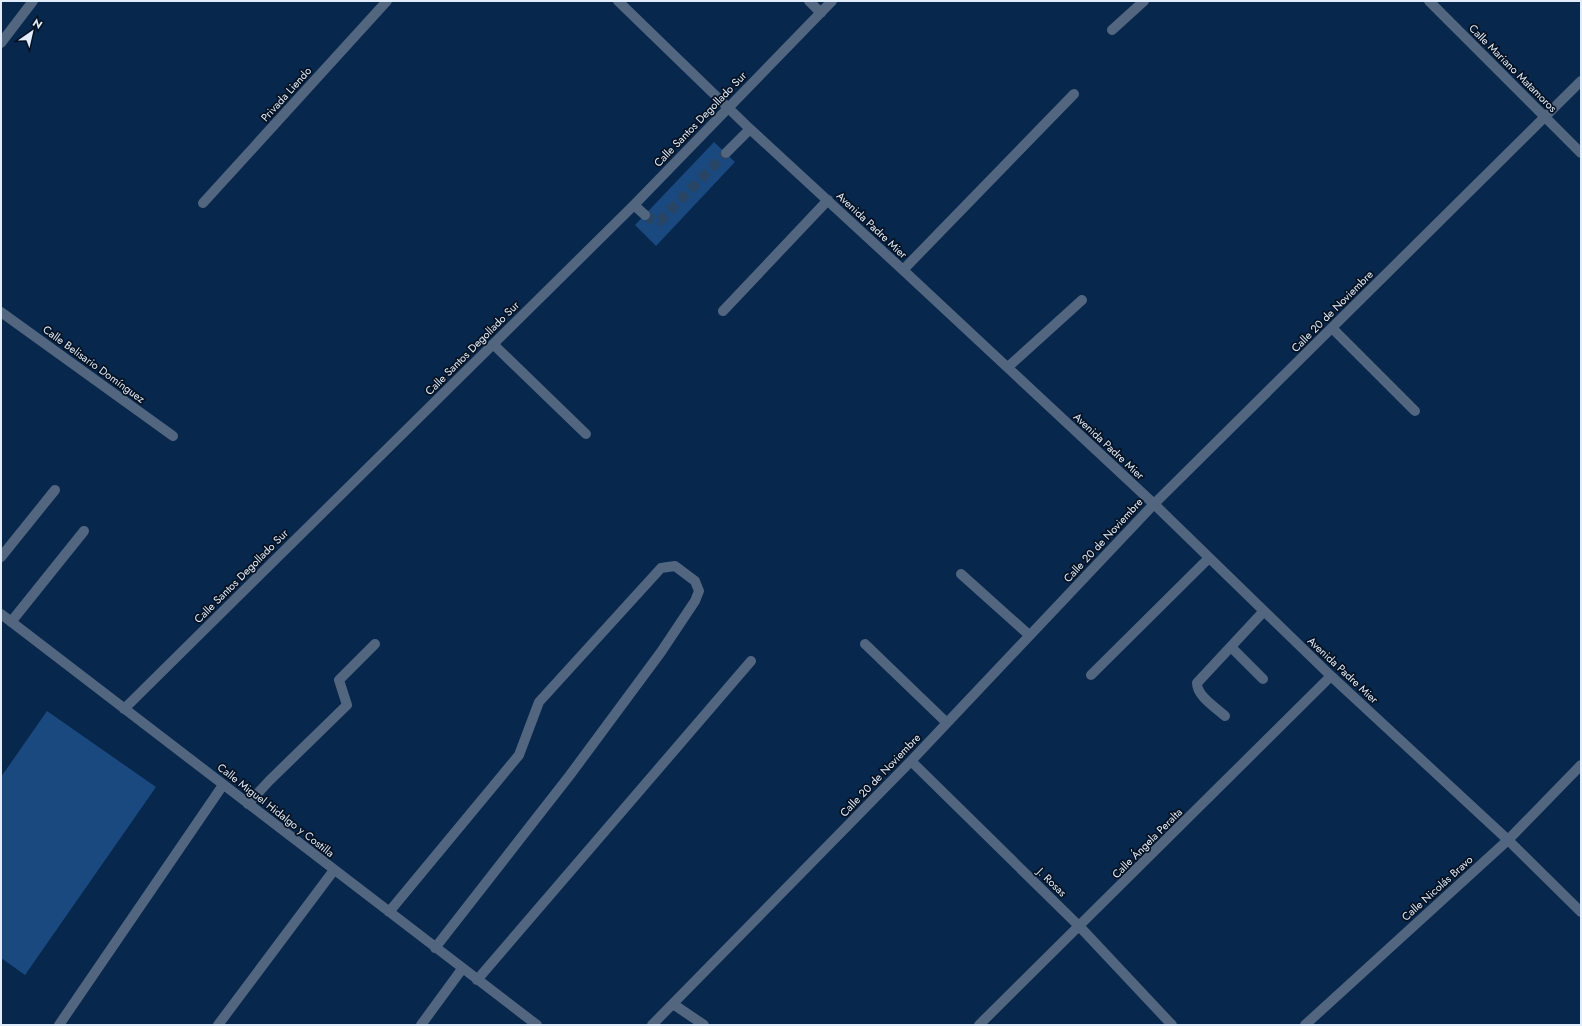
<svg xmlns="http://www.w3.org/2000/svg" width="1582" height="1026" viewBox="0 0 1582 1026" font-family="Jost,sans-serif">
<rect width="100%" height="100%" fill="#07274c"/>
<path fill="#1a497f" d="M714 142 735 162 656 246 635 225Z
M47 711 156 787 25 975 1 958V777Z"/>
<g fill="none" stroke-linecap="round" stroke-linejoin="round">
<path stroke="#284566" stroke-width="10" stroke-dasharray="10 5" stroke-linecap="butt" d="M645 215 651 219 660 221 726 153"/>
<path stroke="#52667f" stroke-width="10" d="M618 1 750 129 903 270 1154 504 1331 676 1508 840 1581 912
M809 1 821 13
M1429 1 1581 153
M1112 30 1144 1
M1 43 33 1
M726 153 750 129
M203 203 387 1
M634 205 645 215
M903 270 1074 94
M723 311 828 200
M1 312 173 436
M1332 328 1415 411
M493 344 586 434
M1008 367 1082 300
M1 557 55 490
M961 574 1029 635
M1 614 537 1025
M11 622 84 531
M865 644 947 723
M1231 647 1263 679
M1091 675 1209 558
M124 709 634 205 832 1
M1225 716C1215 707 1197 696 1197 683L1264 611
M911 761 1080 927 1172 1025
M248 804 269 781 347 705 339 680 375 644
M389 912 519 755 539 702 661 568 675 566 695 581 699 591 695 601 661 652 570 775 435 948
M477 980 751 661
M673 1004 704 1025
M59 1025 223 785
M218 1025 334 870
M421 1025 462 969
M652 1025 911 761 1154 504 1581 81
M979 1025 1331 676
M1305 1025 1508 840 1581 765"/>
</g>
<g text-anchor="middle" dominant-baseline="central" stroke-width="3.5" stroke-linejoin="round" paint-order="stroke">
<g font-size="11" fill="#e2edfb" stroke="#051121">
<text transform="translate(1513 68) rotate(45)">Calle Mariano Matamoros</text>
<text transform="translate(286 94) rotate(-48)">Privada Liendo</text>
<text transform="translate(700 119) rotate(-46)">Calle Santos Degollado Sur</text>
<text transform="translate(872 225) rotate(43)">Avenida Padre Mier</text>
<text transform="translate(1332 311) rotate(-45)">Calle 20 de Noviembre</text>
<text transform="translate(472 348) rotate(-45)">Calle Santos Degollado Sur</text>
<text transform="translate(94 364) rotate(36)">Calle Belisario Domínguez</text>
<text transform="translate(1109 446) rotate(43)">Avenida Padre Mier</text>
<text transform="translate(1103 540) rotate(-47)">Calle 20 de Noviembre</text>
<text transform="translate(241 576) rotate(-45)">Calle Santos Degollado Sur</text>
<text transform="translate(1343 670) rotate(43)">Avenida Padre Mier</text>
<text transform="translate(880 775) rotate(-46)">Calle 20 de Noviembre</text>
<text transform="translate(276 810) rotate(38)">Calle Miguel Hidalgo y Costilla</text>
<text transform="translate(1147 843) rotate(-45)">Calle Ángela Peralta</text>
<text transform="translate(1052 882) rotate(44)">J. Rosas</text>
<text transform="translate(1437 888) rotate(-42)">Calle Nicolás Bravo</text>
</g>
</g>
<rect width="1582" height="1026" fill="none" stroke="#e2edfb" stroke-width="4"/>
<g transform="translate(32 32) rotate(34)" stroke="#051121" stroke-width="3" paint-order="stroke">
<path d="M0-3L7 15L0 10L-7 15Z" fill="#e2edfb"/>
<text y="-6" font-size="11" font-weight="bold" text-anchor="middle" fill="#e2edfb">N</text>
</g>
</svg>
